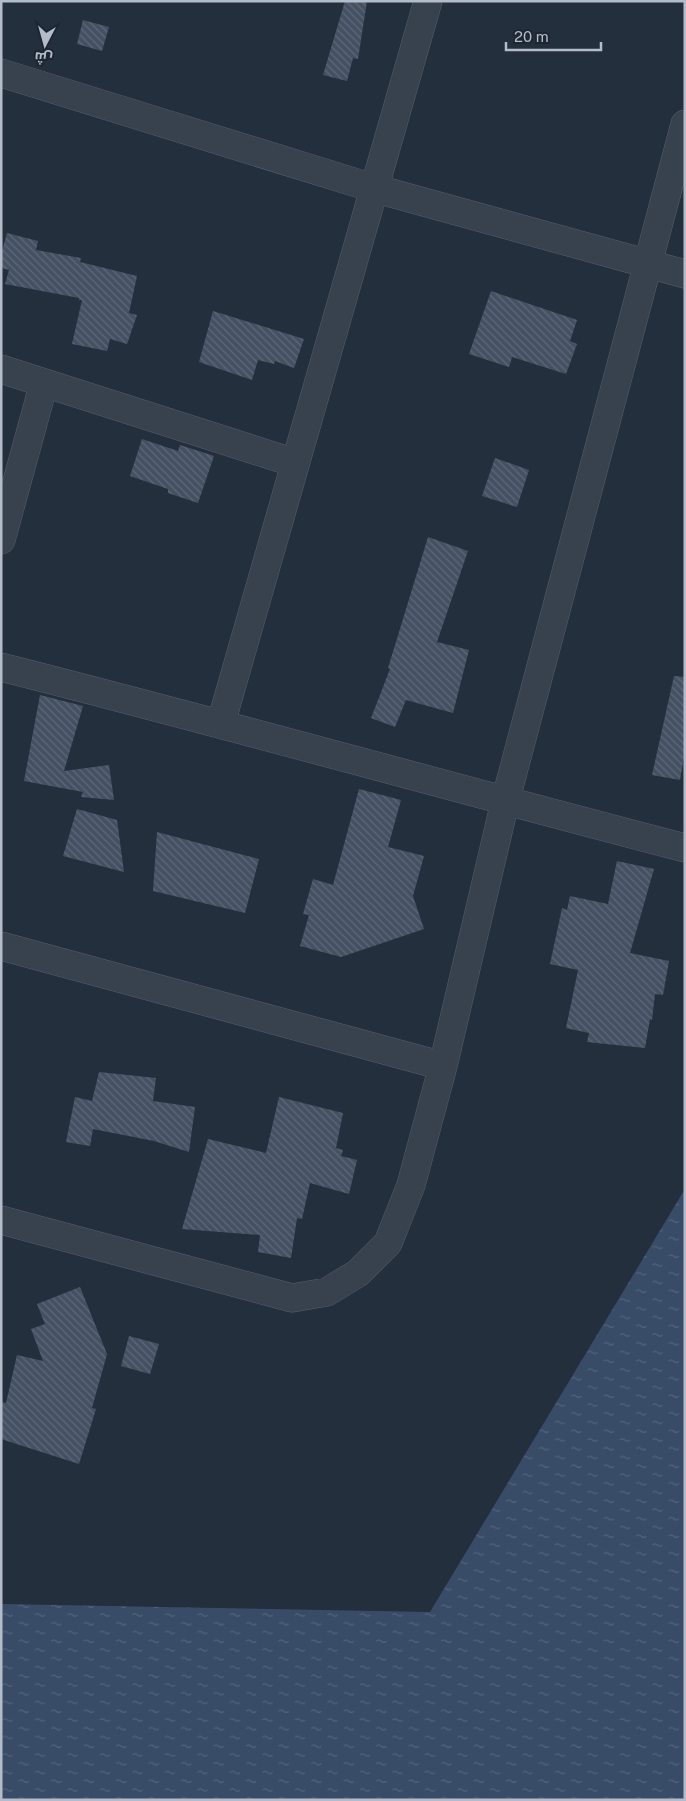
<svg xmlns="http://www.w3.org/2000/svg" width="686" height="1801" viewBox="0 0 686 1801" font-family="'Public Sans',Cairo,sans-serif">
<defs>
<pattern id="water-ripples" width="26" height="14" patternUnits="userSpaceOnUse" patternTransform="scale(1.25)"><rect width="26" height="14" fill="#394c67"/><path d="M2 4q2-2 4 0t4 0M15 11q2-2 4 0t4 0" fill="none" stroke="#53647b"/></pattern>
<pattern id="building-back-hatch" width="6" height="6" patternUnits="userSpaceOnUse" patternTransform="scale(1.25)"><rect width="6" height="6" fill="#455162"/><path d="M-1 5l2 2M0 0l6 6M5-1l2 2" fill="none" stroke="#5d6877"/></pattern>
</defs>
<rect width="100%" height="100%" fill="#242f3e"/>
<path fill="url(#water-ripples)" d="M685 1189V1800H1V1604L430 1612Z"/>
<path fill="url(#building-back-hatch)" d="M345 1H367L358 59 353 58 347 81 323 75Z
M83 20 109 27 102 51 77 44Z
M7 233 38 241 36 250 81 258 80 262 137 276 129 313 137 315 127 344 110 339 107 351 72 344 82 300H79V298L5 284 9 270 1 268V255Z
M491 291 577 320 570 341 577 344 566 374 512 357 509 367 469 354Z
M213 311 304 339 294 368 275 361 274 364 258 360 252 380 199 362Z
M142 439 178 451 180 445 214 456 198 503 168 493V489L130 476Z
M495 458 529 470 517 507 482 496Z
M428 537 468 551 437 642 469 650 453 713 406 700 395 727 371 718 390 669 388 668Z
M674 676 685 677V750L680 780 652 775Z
M40 695 83 706 64 771 109 765 114 800 81 797 83 792 24 781Z
M359 789 401 800 388 847 424 856 413 896 424 929 341 957 300 946 309 915 303 914 313 879 333 885Z
M77 809 117 820 124 872 63 856Z
M157 832 259 859 245 913 153 891Z
M617 861 654 869 630 953 669 961 663 995 655 994 652 1020 650 1019 645 1048 587 1042 589 1033 566 1028 578 970 550 964 562 908 567 910 570 896 608 904Z
M99 1072 156 1078 153 1101 195 1107 189 1152 154 1141 93 1129 90 1146 66 1142 75 1097 92 1101Z
M279 1097 343 1113 336 1148 343 1150 341 1156 357 1160 349 1194 310 1183 302 1219 297 1218 291 1258 258 1252 260 1235 182 1229 208 1139 266 1153Z
M80 1287 107 1354 92 1408 96 1409 79 1464 1 1439V1402L6 1403 17 1355 43 1361 31 1329 45 1324 37 1304Z
M129 1336 159 1344 150 1374 121 1366Z"/>
<g fill="none" stroke-linecap="round" stroke-linejoin="round">
<g stroke="#565f6c" stroke-width="29">
<path id="street" d="M1 73 373 188 685 274
M1 369 295 463
M1 540 44 383
M1 667C230 725 457 789 685 848
M221 723 428 1
M1 946 443 1066
M1 1220 292 1298 327 1292 358 1273 388 1243 411 1185 443 1066 505 802 685 124"/>
</g>
<use href="#street" stroke="#38414e" stroke-width="28"/>
</g>
<rect width="686" height="1801" fill="none" stroke="#b4bcc9" stroke-width="5"/>
<g transform="translate(45 45) rotate(186)" stroke="#1d2633" stroke-width="4" paint-order="stroke">
<path d="M0-4L9 19L0 12L-9 19Z" fill="#b4bcc9"/>
<text y="-8" font-size="14" font-weight="bold" text-anchor="middle" fill="#b4bcc9">ش</text>
</g>
<path d="M506 42v8h95v-8" fill="none" stroke="#b4bcc9" stroke-width="2.5"/>
<text x="514" y="42" font-size="15" fill="#b4bcc9" stroke="#1d2633" stroke-width="4" paint-order="stroke">20 m</text>
</svg>
